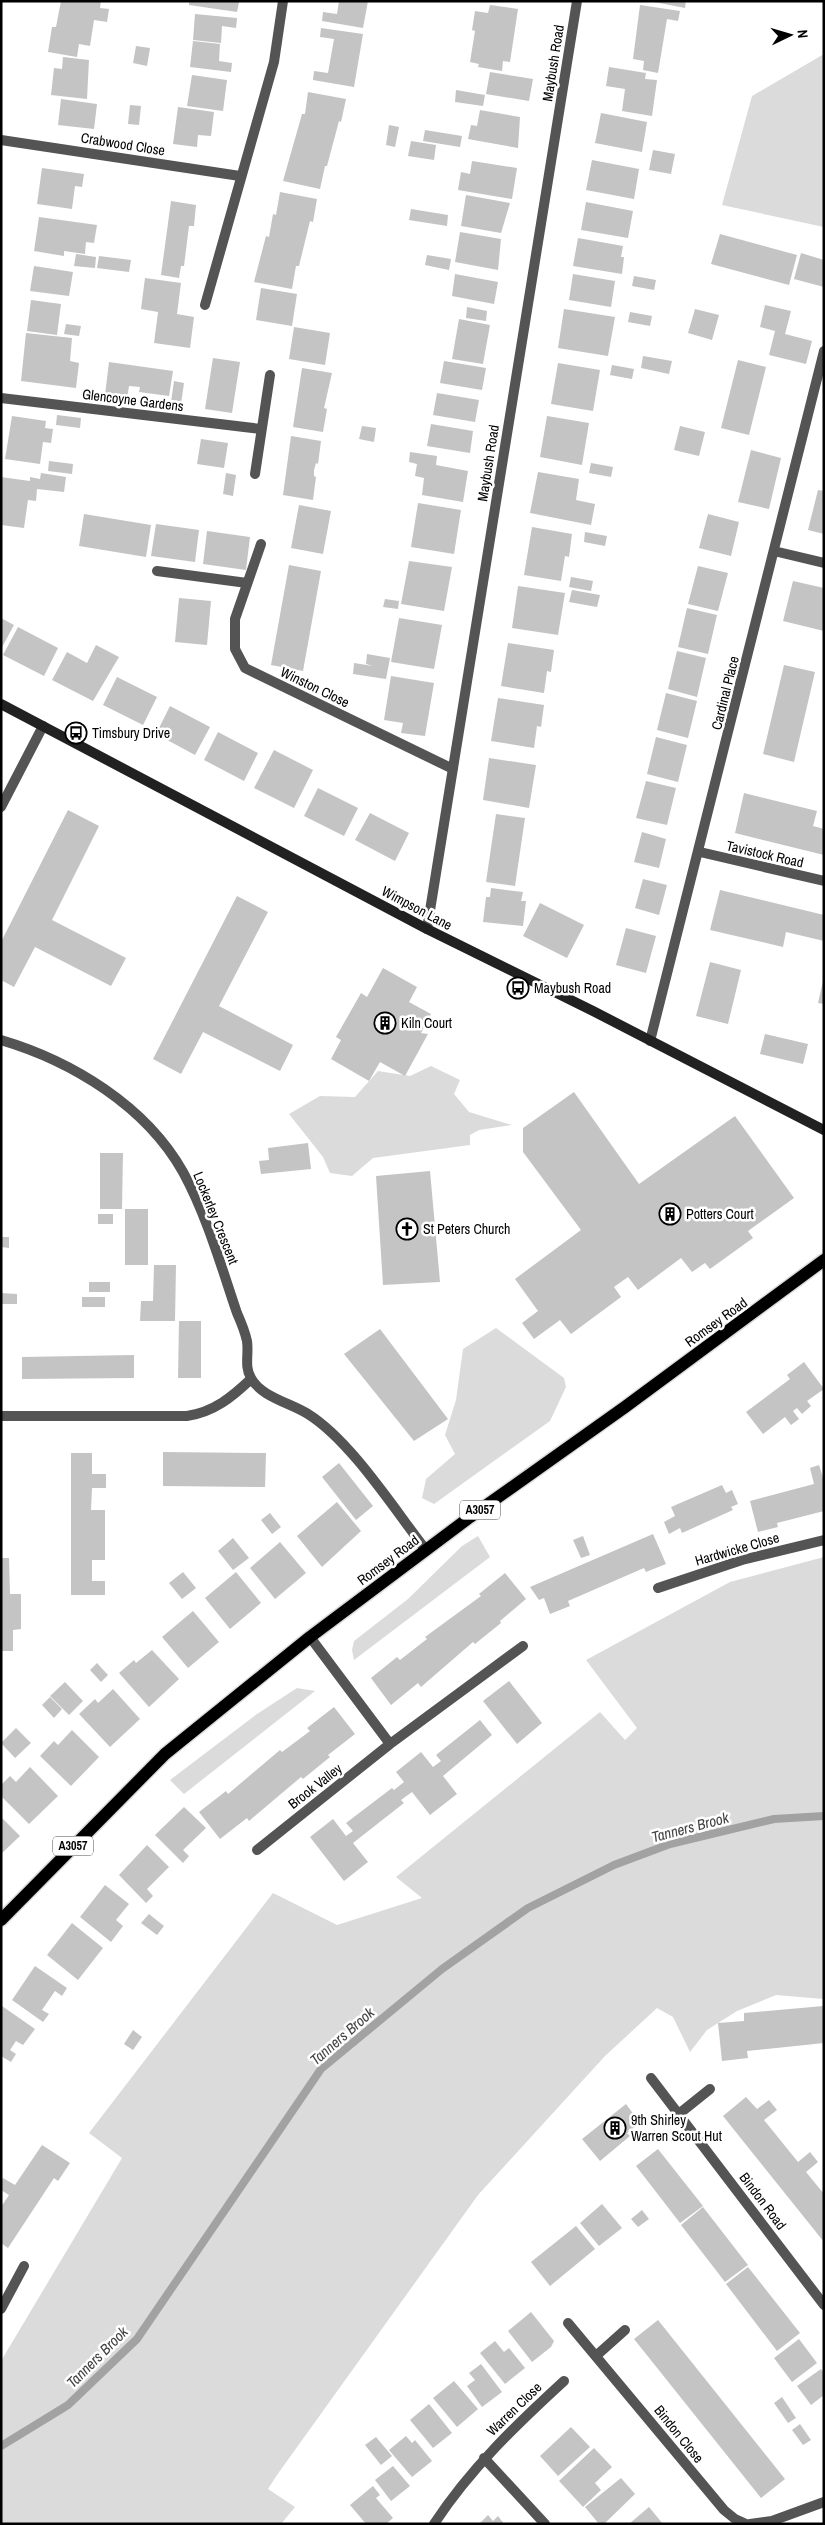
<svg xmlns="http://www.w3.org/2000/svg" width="825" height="2525" viewBox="0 0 825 2525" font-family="'Archivo Narrow',sans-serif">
<rect width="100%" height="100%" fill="#fff"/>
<path fill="#dbdbdb" d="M824 54V227L722 205 752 96Z
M431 1066 460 1080 454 1094 469 1112 512 1125 479 1130 470 1135V1145L373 1158 352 1176 330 1173 323 1157 289 1114 320 1096 355 1097 378 1071 410 1076Z
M496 1328 564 1378 566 1387 550 1421 434 1504 422 1498 426 1479 455 1454 445 1435 456 1400 463 1349Z
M478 1536 490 1557 354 1660 352 1650 354 1641 408 1599 462 1546Z
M824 1557V1999L776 1995 737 2011 707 2030 690 2052 673 2017 657 2008 605 2056 478 2195 277 2475 268 2489 295 2507 281 2524H1V2361L122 2158 89 2133 273 1893 337 1925 422 1898 396 1877 600 1712 625 1740 637 1728 586 1660 730 1582Z
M297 1688 315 1691 184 1794 170 1780 257 1714Z"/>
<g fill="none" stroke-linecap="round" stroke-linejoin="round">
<path stroke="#a2a2a2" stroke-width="8" d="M1 2446 68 2405 137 2339 321 2069 442 1969 528 1908 614 1865 670 1844 774 1819 824 1816"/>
</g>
<path fill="#c4c4c4" d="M61 1H101L100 8 109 9 107 22 94 20 90 46 79 44 77 57 48 52 52 27H56Z
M189 1H230L239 2 237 12 189 5Z
M339 1H368L363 28 322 21 323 12 337 14Z
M649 1H686L685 8Z
M490 5 518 9 510 62 503 61 502 71 478 67 479 64 470 62 475 31 472 30 475 11 488 13Z
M640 5 680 11 678 21 667 19 658 73 643 70 644 61 633 59Z
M195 14 237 18 236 28 222 26 221 43 193 40Z
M321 28 363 34 354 87 313 80 314 71 328 73 334 39 320 37Z
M193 41 220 44 219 61 232 63 231 72 190 67Z
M136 46 150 48 147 66 133 63Z
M63 57 89 60 87 99 51 95 54 68 62 69Z
M609 67 646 73 645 79 657 80 652 116 622 111 625 89 606 86Z
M490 72 533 79 529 101 486 94Z
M192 75 227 80 223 111 187 106Z
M456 90 485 95 483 106 455 102Z
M308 92 346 99 341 122 339 121 327 166H325L320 189 283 181 302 114H305Z
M61 99 97 104 94 129 58 125Z
M130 105 141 106 139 125 128 124Z
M178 107 214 112 211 136 198 135 197 147 173 144Z
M480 110 520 117 518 148 468 139 471 125 477 126Z
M601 113 647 122 642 152 595 143Z
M389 125 399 127 395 147 386 145Z
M425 130 462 136 460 147 423 141Z
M411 141 436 145 434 160 408 156Z
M653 150 675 154 671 174 649 170Z
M592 160 639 169 634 199 586 190Z
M472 161 517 168 512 199 458 190 461 172 470 174Z
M42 168 84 174 82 187 75 186 72 209 37 204Z
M280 192 317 199 313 222 310 221 299 266H296L292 289 254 282 266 236 269 237 273 214 276 215Z
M466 195 510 203 501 233 461 226Z
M171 201 196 205 194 226H189L184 266H181L179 278 161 275Z
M586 202 633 211 628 238 581 230Z
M411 209 448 215 447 226 409 220Z
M39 217 97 225 94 243 86 242 85 254 64 251V256L34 251Z
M460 232 501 239 498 270 455 262Z
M720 234 797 255 789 285 711 264Z
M578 238 623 246 621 257H624L622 274 573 266Z
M801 253 824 260V287L794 279Z
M76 254 96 257 95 268 74 266Z
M427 255 451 259 449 270 425 265Z
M99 256 131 260 129 272 97 268Z
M34 266 73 272 69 296 30 291Z
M455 274 498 282 494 304 452 296Z
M573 274 615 281 611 307 569 300Z
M634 276 656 280 654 290 632 286Z
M145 278 181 283 177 314 194 317 190 348 154 343 158 312 141 309Z
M261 288 297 294 292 326 256 320Z
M31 300 61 304 57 335 27 331Z
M765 305 791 311 785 334 812 341 806 364 769 355 775 331 760 327Z
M467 307 487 311 486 321 466 318Z
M564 309 615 317 608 356 558 348Z
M695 309 719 315 712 340 688 333Z
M630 312 652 316 650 326 628 322Z
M459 319 490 325 483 364 452 359Z
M66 324 81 326 79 336 64 334Z
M294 327 330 333 325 365 289 359Z
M26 333 72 338 70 361 79 363 76 388 21 381Z
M643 356 672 361 669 374 641 368Z
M213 358 240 362 232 413 205 409Z
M738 360 766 367 749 435 721 428Z
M444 361 486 368 482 390 440 383Z
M109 362 173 371 169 396 139 392 140 387 129 386 127 399 105 395Z
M558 363 600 370 593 411 551 404Z
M612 365 634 369 632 379 610 375Z
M302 368 332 373 324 408 327 409 323 432 293 427Z
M174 381 184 383 181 404 171 402Z
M437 393 479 400 475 422 433 415Z
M57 415 81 418 80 428 56 425Z
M12 416 46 421 45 428 53 429 51 443 43 442 40 464 5 459Z
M547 416 589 423 582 465 540 457Z
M431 424 473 431 470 453 427 446Z
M362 426 376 428 374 442 359 439Z
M680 426 705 432 699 456 674 450Z
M291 436 321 441 318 464 316 463 314 470V476L316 477 313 500 283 495Z
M201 439 228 443 224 468 197 464Z
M751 450 781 458 769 509 738 502Z
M410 452 437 456 436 465 468 471 463 502 422 495 424 478 415 476 417 464 409 462Z
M49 461 73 464 72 474 48 471Z
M591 463 613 467 611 477 589 473Z
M538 472 579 479 576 500 595 504 591 525 530 513Z
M41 473 66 477 64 492 37 489 36 501 28 500 24 528 1 525V477L30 481V477L40 479Z
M226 473 236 475 233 496 223 494Z
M818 490 824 491V534L808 530Z
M418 503 461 510 454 554 411 547Z
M299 505 331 511 323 554 291 548Z
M84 514 151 525 146 557 79 546Z
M708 514 739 522 731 556 699 548Z
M156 524 199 530 195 562 151 556Z
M532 527 572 534 569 557 565 556 561 581 524 575Z
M207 531 250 537 246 570 203 564Z
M585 532 607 536 605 546 584 542Z
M409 561 452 567 444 611 401 604Z
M289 565 321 571 303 671 271 665Z
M698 566 728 573 718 611 688 604Z
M571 577 593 581 591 591 569 587Z
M793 581 824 588V631L783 621Z
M518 586 565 593 558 635 512 628Z
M572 590 600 595 597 607 569 602Z
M179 598 211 601 207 645 175 642Z
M385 599 399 601 398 609 383 607Z
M687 608 717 615 708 654 678 647Z
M1 618 14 625 1 649Z
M399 618 442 625 434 669 391 662Z
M18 627 58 648 44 676 3 655Z
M508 643 554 650 551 672 547 671 544 693 501 686Z
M96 645 119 657 93 701 52 680 67 652 87 663Z
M677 651 706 658 697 697 668 689Z
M367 654 390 658 386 679 353 674 354 663 373 666 366 664Z
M784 665 815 672 794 762 763 754Z
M391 676 434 683 425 736 401 733 403 723 384 720Z
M117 677 157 697 143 725 103 705Z
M666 693 697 701 688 738 657 730Z
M498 698 544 705 541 727 537 726 534 748 491 741Z
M170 706 210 727 195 755 156 734Z
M218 732 258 753 244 781 204 760Z
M656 737 687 745 678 782 647 774Z
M274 750 313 770 294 808 254 788Z
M489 758 536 765 529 808 483 800Z
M646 781 676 788 667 825 636 818Z
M318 788 358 808 344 836 304 816Z
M744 793 817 811 813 826 824 829V855L735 833Z
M68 810 99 826 52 920 126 958 111 986 35 947 14 987 1 980V942Z
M370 813 409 833 395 861 355 840Z
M496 814 525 818 515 886 486 882Z
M642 832 666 839 659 868 634 862Z
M643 879 667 885 659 915 635 908Z
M491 888 523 892 521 901H526L523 926 483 922 486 897H490Z
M720 890 824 915V941L786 932 783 947 710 930Z
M237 896 268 912 219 1006 293 1045 280 1071 203 1032 181 1074 153 1059Z
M540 903 584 925 567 958 523 936Z
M626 928 656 936 646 973 616 965Z
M710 962 741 970 728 1024 696 1016Z
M383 968 417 987 409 1002 431 1014 421 1033 428 1034 405 1076 380 1062 369 1081 331 1059 341 1040 336 1037 361 993 367 997Z
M823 981H824V1004L818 1003Z
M765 1034 808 1044 803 1064 760 1054Z
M574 1092 639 1184 735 1116 794 1198 748 1231 753 1238 710 1269 705 1263 692 1272 681 1258 638 1290 628 1277 614 1287 621 1297 571 1334 560 1320 534 1339 522 1323 538 1311 515 1279 581 1230 523 1152V1128Z
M308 1143 311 1169 261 1174 259 1161 269 1160 268 1148Z
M100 1153H123L122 1209H100Z
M430 1171 440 1282 383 1285 376 1176Z
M125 1209H148V1265H125Z
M98 1214H113V1224H98Z
M1 1237H9V1248L1 1247Z
M154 1265H176L175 1321H140L141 1301H153Z
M89 1282H110V1292H89Z
M1 1293 17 1294V1304H1Z
M82 1297H105V1307H82Z
M179 1321H201V1378H178Z
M380 1329 448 1419 414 1441 344 1354Z
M134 1355V1378L22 1379V1357Z
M804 1362 824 1389 807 1401 811 1406 802 1414 797 1408 793 1411 799 1419 791 1425 785 1417 763 1434 746 1412 790 1379 787 1375Z
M163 1452 266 1453 265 1487 163 1486Z
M71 1453H92V1474H106V1488H92L91 1510H105V1560H92V1581H105V1595H71Z
M339 1463 373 1506 356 1520 322 1477Z
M819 1465 824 1481V1511L777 1523 778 1527 758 1532 750 1501 814 1484 810 1468Z
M722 1485 726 1493 732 1490 738 1504 731 1507 733 1510 682 1533 680 1528 669 1534 664 1522 675 1516 671 1507Z
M337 1502 361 1531 322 1567 297 1536Z
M270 1513 281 1527 272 1534 261 1520Z
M653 1534 666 1564 646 1572 644 1568 568 1601 570 1606 550 1614 544 1598 539 1600 530 1587Z
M583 1536 590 1555 581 1558 573 1540Z
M233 1538 249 1558 233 1570 218 1551Z
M280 1542 306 1573 275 1599 250 1568Z
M1 1558H9L10 1594H21V1629L13 1630V1651H1Z
M183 1572 196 1588 182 1599 169 1583Z
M236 1572 261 1603 230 1629 205 1598Z
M505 1573 526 1599 500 1621 501 1623 475 1644 473 1642 421 1687 418 1683 391 1705 371 1678 397 1657 400 1660 427 1639 425 1637 481 1596 479 1594Z
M193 1611 219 1642 188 1668 162 1637Z
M152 1650 179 1679 149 1707 119 1673 134 1660 136 1663Z
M97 1663 108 1675 101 1682 90 1670Z
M509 1681 542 1723 517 1744 483 1701Z
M65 1682 83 1701 69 1715 50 1696Z
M113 1689 140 1719 110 1747 79 1714 95 1699 98 1703Z
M50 1697 62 1709 54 1718 42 1705Z
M334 1707 355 1734 328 1755 330 1757 303 1779 301 1777 249 1821 247 1818 220 1839 199 1812 226 1791 228 1794 280 1750 282 1752 310 1731 307 1728Z
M480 1720 492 1735 443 1776 457 1794 430 1815 412 1792 401 1800 404 1803 353 1843 368 1862 344 1881 310 1837 333 1819 346 1836 353 1831 346 1823 392 1788 394 1790 404 1782 396 1772 421 1752 433 1767 441 1761 436 1755Z
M16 1728 31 1743 15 1758 1 1743Z
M72 1730 99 1757 71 1786 40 1756 54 1741 58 1745Z
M30 1767 58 1796 29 1824 1 1796V1785L10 1776 16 1782Z
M184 1807 206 1828 183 1850 189 1856 183 1863 155 1835Z
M1 1817 20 1836 1 1854Z
M147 1845 169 1867 147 1889 153 1896 146 1903 119 1875Z
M105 1885 129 1904 116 1920 123 1926 111 1942 80 1917Z
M149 1914 164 1926 157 1935 141 1923Z
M72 1923 103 1948 78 1980 47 1955Z
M35 1966 67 1988 62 1996 55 1991 42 2010 49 2014 43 2022 12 2000Z
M2 2006 35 2029 23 2045 16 2041 10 2050 16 2054 11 2062 1 2056Z
M823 2006 824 2043 747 2051 748 2058 722 2061 718 2023 744 2021V2013Z
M133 2030 142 2037 133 2050 124 2044Z
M746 2097 757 2109 769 2100 777 2110 764 2120 798 2162 810 2152 818 2162 806 2172 824 2194V2242L723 2116Z
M626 2104 640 2123 627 2133 630 2136 600 2161 582 2139Z
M42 2145 70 2163 58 2181 54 2178 8 2248 1 2243V2207L9 2195 1 2190V2181L3 2178 15 2185Z
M658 2149 703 2206 680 2223 636 2166Z
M602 2204 622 2228 599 2246 580 2223Z
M703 2207 748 2265 725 2282 681 2225Z
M642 2210 649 2219 638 2227 631 2219Z
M576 2226 595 2249 550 2286 531 2262Z
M748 2267 800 2333 777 2351 726 2284Z
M531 2312 554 2341 551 2347 532 2362 508 2331Z
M658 2320 785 2479 761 2498 634 2339Z
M799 2339 817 2363 792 2382 774 2358Z
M495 2341 504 2352 509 2348 525 2368 505 2384 480 2353Z
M481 2364 502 2392 482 2407 467 2386 475 2380 469 2373Z
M821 2369 824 2373V2395L811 2405 797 2386Z
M454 2381 478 2409 457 2427 433 2398Z
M782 2397 796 2418 788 2423 774 2403Z
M429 2404 452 2433 433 2448 410 2420Z
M800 2424 811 2440 803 2445 792 2430Z
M571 2427 590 2447 558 2476 540 2456Z
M406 2436 412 2443 415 2440 432 2461 412 2477 389 2450Z
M376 2437 392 2456 381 2465 365 2445Z
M594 2448 612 2467 595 2483 601 2490 583 2507 559 2481Z
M393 2466 410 2486 391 2501 375 2480Z
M621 2478 635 2494 604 2524H599L585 2507Z
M373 2486 380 2495 376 2498 393 2518 386 2524H366L350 2505Z
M649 2507 663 2524H629Z
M488 2515 493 2521 498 2516 504 2524H479Z"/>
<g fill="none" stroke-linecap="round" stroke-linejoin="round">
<g stroke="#dbdbdb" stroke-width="15">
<path id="primary" d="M1 1920 165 1754 310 1637 470 1517 625 1407 824 1260"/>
</g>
<path stroke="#545454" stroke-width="10" d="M1 140 240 176
M205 305 274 62 283 1
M1 398 261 429
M255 474 270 375
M261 544 235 619V649L245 668 453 769
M774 551 824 563
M157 571 247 583
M1 807 43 726
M700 852 824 881
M427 929 577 1
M1 1040C72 1061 146 1106 183 1172 207 1216 221 1266 237 1313 241 1322 245 1332 247 1341 249 1354 244 1367 251 1378 261 1397 291 1403 308 1414 351 1441 394 1509 426 1550
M650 1041 824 351
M1 1416H187C214 1412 232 1397 251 1379
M658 1588 742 1560 824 1540
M310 1637 390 1744
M257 1850 390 1744 523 1646
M651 2078 824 2305
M680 2113 710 2089
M1 2309 24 2266
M568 2323 724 2510 735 2519 746 2524
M597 2355 625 2330
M484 2458 545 2524
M434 2524C470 2469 516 2425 564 2381
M750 2524 772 2521 824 2502"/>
<path stroke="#212121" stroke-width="10" d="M1 704 427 929 593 1011 824 1130"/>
<use href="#primary" stroke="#000" stroke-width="12"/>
</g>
<defs>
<g id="bus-ring" transform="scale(1.125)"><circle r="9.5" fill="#fff" stroke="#000" stroke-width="1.5"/><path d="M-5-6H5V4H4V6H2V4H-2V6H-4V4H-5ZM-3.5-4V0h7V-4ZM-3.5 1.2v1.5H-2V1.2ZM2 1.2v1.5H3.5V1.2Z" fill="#000"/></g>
<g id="building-ring" transform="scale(1.125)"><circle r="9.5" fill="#fff" stroke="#000" stroke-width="1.5"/><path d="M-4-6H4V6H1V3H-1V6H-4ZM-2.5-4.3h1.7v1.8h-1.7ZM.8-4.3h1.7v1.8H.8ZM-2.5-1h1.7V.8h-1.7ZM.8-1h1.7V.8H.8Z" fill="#000"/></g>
<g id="church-ring" transform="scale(1.125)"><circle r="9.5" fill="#fff" stroke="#000" stroke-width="1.5"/><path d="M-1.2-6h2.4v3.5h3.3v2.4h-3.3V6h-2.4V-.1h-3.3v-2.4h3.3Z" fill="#000"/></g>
</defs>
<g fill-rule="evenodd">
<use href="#bus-ring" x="76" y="733"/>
<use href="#bus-ring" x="518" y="988"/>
<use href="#building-ring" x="385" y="1023"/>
<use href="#building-ring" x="670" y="1214"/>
<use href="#church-ring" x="407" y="1229"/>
<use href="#building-ring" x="615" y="2128"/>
</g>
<g text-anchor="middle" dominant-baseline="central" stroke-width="5" stroke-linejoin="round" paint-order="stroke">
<g fill="#fff" stroke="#4c4c4c" stroke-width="1">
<rect x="460" y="1500.5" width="40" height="19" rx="4"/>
<rect x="53" y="1836.5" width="40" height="19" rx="4"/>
</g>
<g font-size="12" font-weight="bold" fill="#000">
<text x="480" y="1510">A3057</text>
<text x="73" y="1846">A3057</text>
</g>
<g font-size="14" fill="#000" stroke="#fff">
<text transform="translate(553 63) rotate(-81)">Maybush Road</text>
<text transform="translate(123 144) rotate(9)">Crabwood Close</text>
<text transform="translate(133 400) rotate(7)">Glencoyne Gardens</text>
<text transform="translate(488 463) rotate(-81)">Maybush Road</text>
<text transform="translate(315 687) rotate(26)">Winston Close</text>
<text transform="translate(725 693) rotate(-76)">Cardinal Place</text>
<text transform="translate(765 854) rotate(13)">Tavistock Road</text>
<text transform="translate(417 908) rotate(28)">Wimpson Lane</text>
<text transform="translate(216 1218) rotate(68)">Lockerley Crescent</text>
<text transform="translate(716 1322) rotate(-36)">Romsey Road</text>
<text transform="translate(737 1549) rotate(-16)">Hardwicke Close</text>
<text transform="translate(388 1560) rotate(-37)">Romsey Road</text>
<text transform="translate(315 1786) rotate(-38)">Brook Valley</text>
<text transform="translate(763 2201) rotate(53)">Bindon Road</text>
<text transform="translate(514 2409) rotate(-44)">Warren Close</text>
<text transform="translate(679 2434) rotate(51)">Bindon Close</text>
</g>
<g font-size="14" fill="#000" stroke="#fff" text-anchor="start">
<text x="92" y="733">Timsbury Drive</text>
<text x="534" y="988">Maybush Road</text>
<text x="401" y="1023">Kiln Court</text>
<text x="686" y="1214">Potters Court</text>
<text x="423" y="1229">St Peters Church</text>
<text x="631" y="2120">9th Shirley<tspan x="631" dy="16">Warren Scout Hut</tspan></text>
</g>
<g font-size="15" font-style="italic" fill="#434343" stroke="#fff">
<text transform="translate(690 1827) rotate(-15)">Tanners Brook</text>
<text transform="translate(342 2036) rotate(-41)">Tanners Brook</text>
<text transform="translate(97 2357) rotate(-45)">Tanners Brook</text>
</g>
</g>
<rect width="825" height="2525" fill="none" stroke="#000000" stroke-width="5"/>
<g transform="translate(790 35) rotate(85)" stroke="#ffffff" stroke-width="4" paint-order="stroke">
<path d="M0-4L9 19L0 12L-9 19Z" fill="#000000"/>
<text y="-8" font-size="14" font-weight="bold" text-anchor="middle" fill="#000000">N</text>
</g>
</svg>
